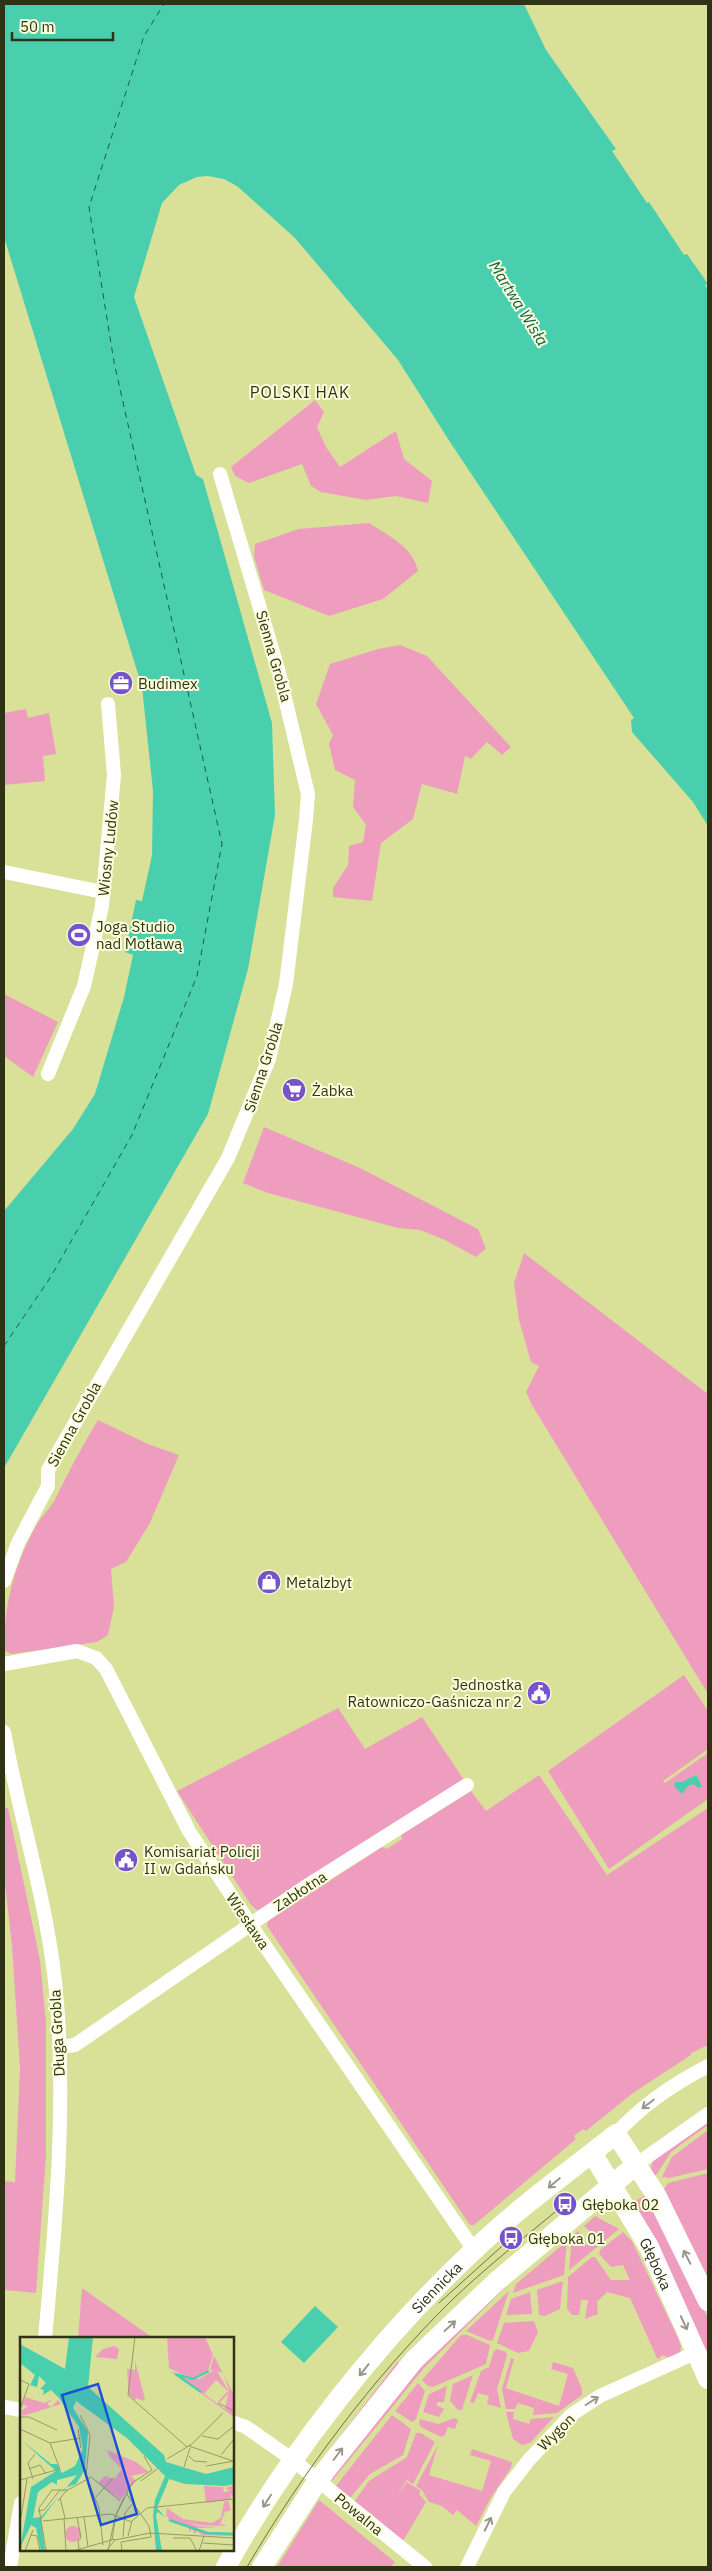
<svg xmlns="http://www.w3.org/2000/svg" width="712" height="2571" viewBox="0 0 712 2571" font-family="'IBM Plex Sans',sans-serif">
<rect width="100%" height="100%" fill="#d9e199"/>
<path fill="#ee9dbf" d="M315 400 324 412 317 427 326 447 340 467 396 431 404 459 432 481 428 503 396 496 366 500 321 492 311 486 302 464 249 483 235 476 231 467Z
M369 523C389 536 413 547 418 571L383 599 329 616 264 590 254 557 255 544 299 529Z
M400 645 427 656 511 747 502 755 487 742 471 759 465 756 457 794 422 784 413 819 381 843 372 901 333 897V888L348 865 349 846 363 842 366 825 353 807 355 780 335 770 329 744 333 735 316 704 330 664 378 649Z
M26 709 28 718 49 713 56 754 43 756 45 781 4 785V713Z
M4 994 58 1022 33 1077 4 1056Z
M264 1127 360 1168 478 1229 486 1249 476 1257 445 1240 420 1230 398 1228 268 1193 243 1183Z
M524 1253 708 1394V1694L532 1405 526 1392 539 1366 531 1362 519 1320 514 1283Z
M98 1420 148 1444 179 1455 150 1523 126 1562 111 1569 114 1607 108 1635 97 1642 11 1654 4 1650C4 1604 14 1566 36 1526 41 1517 49 1510 54 1501 68 1473 82 1446 98 1420Z
M684 1675 708 1711V1749L663 1781 665 1783 708 1753V1799L609 1869 548 1771Z
M338 1708 365 1749 422 1717 464 1780 264 1909 257 1910 251 1905 177 1791Z
M539 1775 607 1875 708 1808V2045L691 2053V2055L633 2093 586 2131 583 2129 574 2136 576 2139 474 2225H470L267 1926 268 1921 382 1847 387 1849 402 1839 401 1835 471 1791 486 1811Z
M4 1807 8 1808 40 1960 46 2022V2156L36 2293 4 2290V2181L15 2182 20 2068 12 1946 4 1875Z
M708 2118V2125L671 2152 657 2174 653 2176 651 2169 653 2160Z
M708 2130V2169L669 2178 662 2177 672 2157Z
M708 2173V2278L664 2189 668 2183Z
M647 2194 708 2318V2350L705 2351 632 2203Z
M595 2216 619 2229 569 2270 572 2236 578 2231 587 2245 596 2237 584 2226Z
M623 2232 632 2241 678 2338 681 2346 680 2354C673 2357 669 2359 662 2355L659 2359 657 2358 630 2298 607 2292 597 2302 598 2314 585 2319 588 2300H581L579 2315H572L567 2309 568 2277 592 2257H595L611 2280H630L623 2265 611 2267 599 2254 600 2250Z
M567 2241 564 2275 513 2293 516 2284Z
M517 2276 424 2368 332 2481V2478L425 2358Z
M563 2281 560 2309 545 2316 539 2315 537 2290Z
M82 2288 153 2338H78Z
M509 2291 493 2340 490 2341 466 2331Z
M530 2292 532 2314 506 2315 511 2299Z
M534 2321 538 2332 529 2351 518 2353 497 2343 504 2323Z
M461 2335H467L490 2345 486 2364 433 2387 428 2386 422 2380Z
M497 2349 506 2352 507 2356 497 2389 501 2408 487 2404 489 2396 478 2393 474 2403 470 2402 481 2371 489 2367 494 2351Z
M511 2358 514 2359 506 2388 559 2406 568 2374 551 2369 553 2362 573 2368 582 2389V2395L557 2413 533 2415 534 2408 518 2403 515 2409H506L502 2389Z
M398 2361 399 2364 317 2466Z
M473 2375 462 2410H458L450 2401 453 2384Z
M418 2383 425 2391 416 2419 412 2422 395 2411Z
M447 2386 444 2402H438L436 2405 444 2409 439 2417 423 2412 429 2394Z
M506 2412H514L513 2419 529 2424 531 2419 554 2417 530 2443 522 2445 513 2439Z
M392 2415 411 2429 403 2455 370 2474 350 2498 335 2487Z
M454 2418 458 2420 455 2429 448 2427 445 2435 441 2437 421 2427 419 2423 420 2419 439 2424Z
M416 2433H421L435 2442 413 2484 407 2480 397 2496 407 2482 421 2491 419 2494 426 2502 403 2541 354 2502 369 2481 407 2457Z
M438 2445 429 2475 482 2491 491 2461 470 2455 472 2449 512 2462 511 2468 490 2499 476 2526 457 2510 453 2515 442 2506 429 2502 422 2490 416 2486Z
M319 2500 395 2562 391 2567H277Z"/>
<path fill="#4acfae" d="M4 4H524L546 50 616 149 612 151 647 203 649 202 684 255 687 254 708 284 705 285 708 290V826L693 802 632 732 631 720 634 718 450 442 398 360 295 238 237 186 224 179 208 176 197 177 179 185 162 203 134 297 196 475 203 479 272 723 275 815 248 969 208 1114 4 1468V1211L73 1129 95 1094 124 997 133 955 125 952 136 900 142 901 152 855 153 791 142 687 4 237Z
M696 1775 702 1786 699 1788 693 1784 688 1786 682 1794 674 1786 675 1782H682Z
M315 2306 338 2327 304 2363 281 2342Z"/>
<g fill="none" stroke-linecap="round" stroke-linejoin="round">
<path stroke="#145d4c" stroke-width="1" stroke-dasharray="6 5" stroke-linecap="butt" d="M4 1346 50 1278 132 1135 197 976 222 844 114 362 89 207 144 36 164 4"/>
<path stroke="#fff" stroke-width="14" d="M4 872 103 892
M48 1074 84 986 102 906 114 775 108 704
M4 1581 18 1543 48 1486V1470L228 1158 269 1059 286 984 306 820 308 794 278 669 220 474
M4 1664 77 1651 96 1658 106 1669 189 1831 250 1924 474 2250
M4 1732C19 1813 44 1892 54 1973 68 2090 56 2221 45 2338
M60 2047 75 2045 305 1887 467 1785
M616 2134C641 2106 675 2083 708 2066
M637 2164 708 2114
M4 2407 21 2410
M232 2422 246 2427 293 2460 425 2567
M10 2567 21 2503
M467 2567 504 2492 528 2461 571 2415 600 2396 697 2352"/>
<g stroke="#fff" stroke-width="20">
<path id="s1" d="M592 2153 649 2247 708 2379"/>
<path id="s2" d="M226 2567C286 2457 381 2337 473 2251 517 2209 568 2172 616 2134L656 2195 708 2301"/>
<path d="M262 2567 318 2480 414 2360 497 2281 637 2164"/>
</g>
<path stroke="#6e7245" stroke-width="1" d="M439 2303 511 2238
M247 2567C303 2472 371 2380 450 2302 486 2267 526 2236 565 2204"/>
</g>
<defs><path id="oneway-shaft" d="M-6 0H5M1.5-3L5.5 0L1.5 3" fill="none" stroke-width="1.6" stroke-linecap="round" stroke-linejoin="round" transform="scale(1.25)"/></defs>
<g stroke="#98988a">
<use href="#oneway-shaft" transform="translate(648 2104) rotate(143)"/>
<use href="#oneway-shaft" transform="translate(554 2183) rotate(140)"/>
<use href="#oneway-shaft" transform="translate(687 2257) rotate(-117)"/>
<use href="#oneway-shaft" transform="translate(684 2323) rotate(65)"/>
<use href="#oneway-shaft" transform="translate(450 2326) rotate(-43)"/>
<use href="#oneway-shaft" transform="translate(364 2370) rotate(129)"/>
<use href="#oneway-shaft" transform="translate(592 2401) rotate(-32)"/>
<use href="#oneway-shaft" transform="translate(338 2454) rotate(-53)"/>
<use href="#oneway-shaft" transform="translate(267 2501) rotate(123)"/>
<use href="#oneway-shaft" transform="translate(488 2524) rotate(-64)"/>
</g>
<defs>
<g id="office-disc" transform="scale(1.25)"><circle r="9.5" fill="#7652cb" stroke="#faffdb"/><path d="M-6-3h4V-5.5h4V-3h4V5H-6ZM-1-4.5V-3h2v-1.5ZM-6 0V1H6V0Z" fill="#fff"/></g>
<g id="stadium-disc" transform="scale(1.25)"><circle r="9.5" fill="#7652cb" stroke="#faffdb"/><path d="M0-5a6.5 5 0 1 0 0 10a6.5 5 0 1 0 0-10ZM-3.5-1.8h7v3.6h-7Z" fill="#fff"/></g>
<g id="supermarket-disc" transform="scale(1.25)"><circle r="9.5" fill="#7652cb" stroke="#faffdb"/><path d="M-6-5.5h2.5l.6 2H6L4.5 2H-2.5L-4.4-4H-6ZM-1.5 3.2a1.3 1.3 0 1 0 .1 0ZM3 3.2a1.3 1.3 0 1 0 .1 0Z" fill="#fff"/></g>
<g id="shop-disc" transform="scale(1.25)"><circle r="9.5" fill="#7652cb" stroke="#faffdb"/><path d="M-5-2.5h2.3a2.7 3.5 0 0 1 5.4 0H5L5.5 6h-11ZM-1.5-2.5h3a1.5 2.3 0 0 0-3 0Z" fill="#fff"/></g>
<g id="civic-disc" transform="scale(1.25)"><circle r="9.5" fill="#7652cb" stroke="#faffdb"/><path d="M-.6-6.5H3V-4.5H.6V-3L4-1V1h2V6H-6V1h2V-1L-.6-3ZM-1.2 2.5V6h2.4V2.5Z" fill="#fff"/></g>
<g id="bus-disc" transform="scale(1.25)"><circle r="9.5" fill="#7652cb" stroke="#faffdb"/><path d="M-5-6H5V4H4V6H2V4H-2V6H-4V4H-5ZM-3.5-4V0h7V-4ZM-3.5 1.2v1.5H-2V1.2ZM2 1.2v1.5H3.5V1.2Z" fill="#fff"/></g>
</defs>
<g fill-rule="evenodd">
<use href="#office-disc" x="121" y="683"/>
<use href="#stadium-disc" x="79" y="935"/>
<use href="#supermarket-disc" x="294" y="1090"/>
<use href="#shop-disc" x="269" y="1582"/>
<use href="#civic-disc" x="539" y="1693"/>
<use href="#civic-disc" x="126" y="1860"/>
<use href="#bus-disc" x="565" y="2204"/>
<use href="#bus-disc" x="511" y="2238"/>
</g>
<g text-anchor="middle" dominant-baseline="central" stroke-width="4" stroke-linejoin="round" paint-order="stroke">
<g font-size="15" fill="#303215" stroke="#faffdb">
<text transform="translate(274 656) rotate(74)">Sienna Grobla</text>
<text transform="translate(108 848) rotate(-84)">Wiosny Ludów</text>
<text transform="translate(263 1067) rotate(-72)">Sienna Grobla</text>
<text transform="translate(74 1424) rotate(-61)">Sienna Grobla</text>
<text transform="translate(300 1891) rotate(-33)">Zabłotna</text>
<text transform="translate(248 1921) rotate(56)">Wiesława</text>
<text transform="translate(57 2033) rotate(-93)">Długa Grobla</text>
<text stroke="none"><textPath href="#s1" startOffset="128">Głęboka</textPath></text>
<text stroke="none"><textPath href="#s2" startOffset="351">Siennicka</textPath></text>
<text transform="translate(556 2432) rotate(-45)">Wygon</text>
<text transform="translate(359 2514) rotate(39)">Powalna</text>
</g>
<g font-size="15" fill="#303215" stroke="#faffdb" text-anchor="start">
<text x="138" y="683">Budimex</text>
<text x="96" y="926">Joga Studio<tspan x="96" dy="17">nad Motławą</tspan></text>
<text x="312" y="1090">Żabka</text>
<text x="286" y="1582">Metalzbyt</text>
<text x="522" y="1684" text-anchor="end">Jednostka<tspan x="522" dy="17">Ratowniczo-Gaśnicza nr 2</tspan></text>
<text x="144" y="1851">Komisariat Policji<tspan x="144" dy="17">II w Gdańsku</tspan></text>
<text x="582" y="2204">Głęboka 02</text>
<text x="528" y="2238">Głęboka 01</text>
</g>
<g font-size="16" font-style="italic" fill="#145d4c" stroke="#faffdb">
<text transform="translate(519 303) rotate(58)">Martwa Wisła</text>
</g>
<g font-size="16" letter-spacing="1" fill="#303215" stroke="#faffdb">
<text x="300" y="392">POLSKI HAK</text>
</g>
</g>
<g transform="translate(20 2337)">
<rect width="214" height="214" fill="#d9e199"/>
<path d="M147 0H185L193 18 188 34 172 42 149 31ZM94 9 99 12 97 22 75 20 83 12ZM194 19 214 58V80L150 34 167 42H179L194 33H190ZM197 34 203 36 209 53 205 72 184 57 196 43 208 54 198 65 199 66 208 57V53ZM115 24 125 62 123 64 117 61 115 63 109 58 107 32 115 33ZM5 60 24 66 33 62 27 67 31 70 38 63 41 67 3 79 1 74 8 69 3 68 0 73ZM87 113 116 125 129 135 111 139 116 144 100 163 78 146 85 139 94 142 102 132 90 120ZM214 148V161L211 157V162L186 166 184 149 203 150 204 155 210 154 205 151ZM208 164 211 173 205 175 200 187 208 189 179 188 166 184 178 189 200 190 177 191 183 195 214 196V199L182 198 177 194 175 197 172 192 169 196V190L150 184 146 178 147 171 163 182 192 186 201 181 204 165ZM45 197a8 8 0 1 1 16 0a8 8 0 1 1-16 0Z" fill="#ee9dbf" fill-rule="evenodd"/>
<path d="M49 0H73L68 50 144 118 146 125 186 137 214 130V147L205 149 165 147 149 142 137 171 146 181 138 175 136 178 142 214H136L133 178 135 163 145 139 108 102 56 64 53 71 68 95 65 133 56 147 45 151 21 183 25 214H21L16 191 11 188 0 211 11 150 36 134 0 102 31 127H37L42 136 55 129 63 112 59 90 38 60 31 53 23 58 24 53 20 52 26 46 19 39 17 50 10 48 15 38 0 26V7L45 32ZM57 138 21 180 13 181 18 155 32 145 37 148V143Z" fill="#4acfae" fill-rule="evenodd"/>
<path fill="none" stroke="#4acfae" stroke-width="2.5" d="M155 37 173 42 189 34M157 38 181 55M12 150 15 152 37 139 58 134 62 128 66 97 49 67 63 0M149 183 187 196 214 197"/>
<path fill="none" stroke="#959b64" stroke-width="1" d="M115 0 108 58 167 110M0 43 9 47 0 72M198 66 214 74M60 78 70 98 66 139 79 171 83 208M0 80H9L37 93M0 92 30 106M58 92 61 111M182 99 198 102 214 89M30 106 61 101M169 109 213 124M201 118 214 102M169 119 174 124 187 125M147 122 172 107 203 76M186 129 214 124M164 130 170 111M9 132 20 128 26 137M13 142 8 126 15 117M0 143 40 132 30 106M121 144 137 132M76 160 93 141M40 161 45 181M38 164 46 154 71 140 100 164M18 174 24 173 40 153M1 180 7 142M57 180 61 201 58 203 59 212M64 180 68 210M44 181 46 214M23 184 91 177 112 185M11 198 17 199 20 214M108 199 112 184 127 171 214 162M103 200 105 176 113 166M153 201H170L177 214M92 203 96 178 112 146 132 133 124 119M183 206 214 208M5 214 13 193M26 214 19 171 32 153H48M53 214 95 202M86 214 95 203 130 196 214 201M88 214 95 180 104 160M102 214 101 205 131 200 129 189 106 156M179 214 184 199"/>
<path fill="#1d4ed8" fill-opacity="0.15" stroke="#1d4ed8" stroke-width="2.5" d="M78 47 117 177 81 188 42 58Z"/>
<rect width="214" height="214" fill="none" stroke="#303215" stroke-width="2.5"/>
</g>
<rect width="712" height="2571" fill="none" stroke="#303215" stroke-width="10"/>
<path d="M12 32v8h101v-8" fill="none" stroke="#303215" stroke-width="2.5"/>
<text x="20" y="32" font-size="15" fill="#303215" stroke="#faffdb" stroke-width="4" paint-order="stroke">50 m</text>
</svg>
